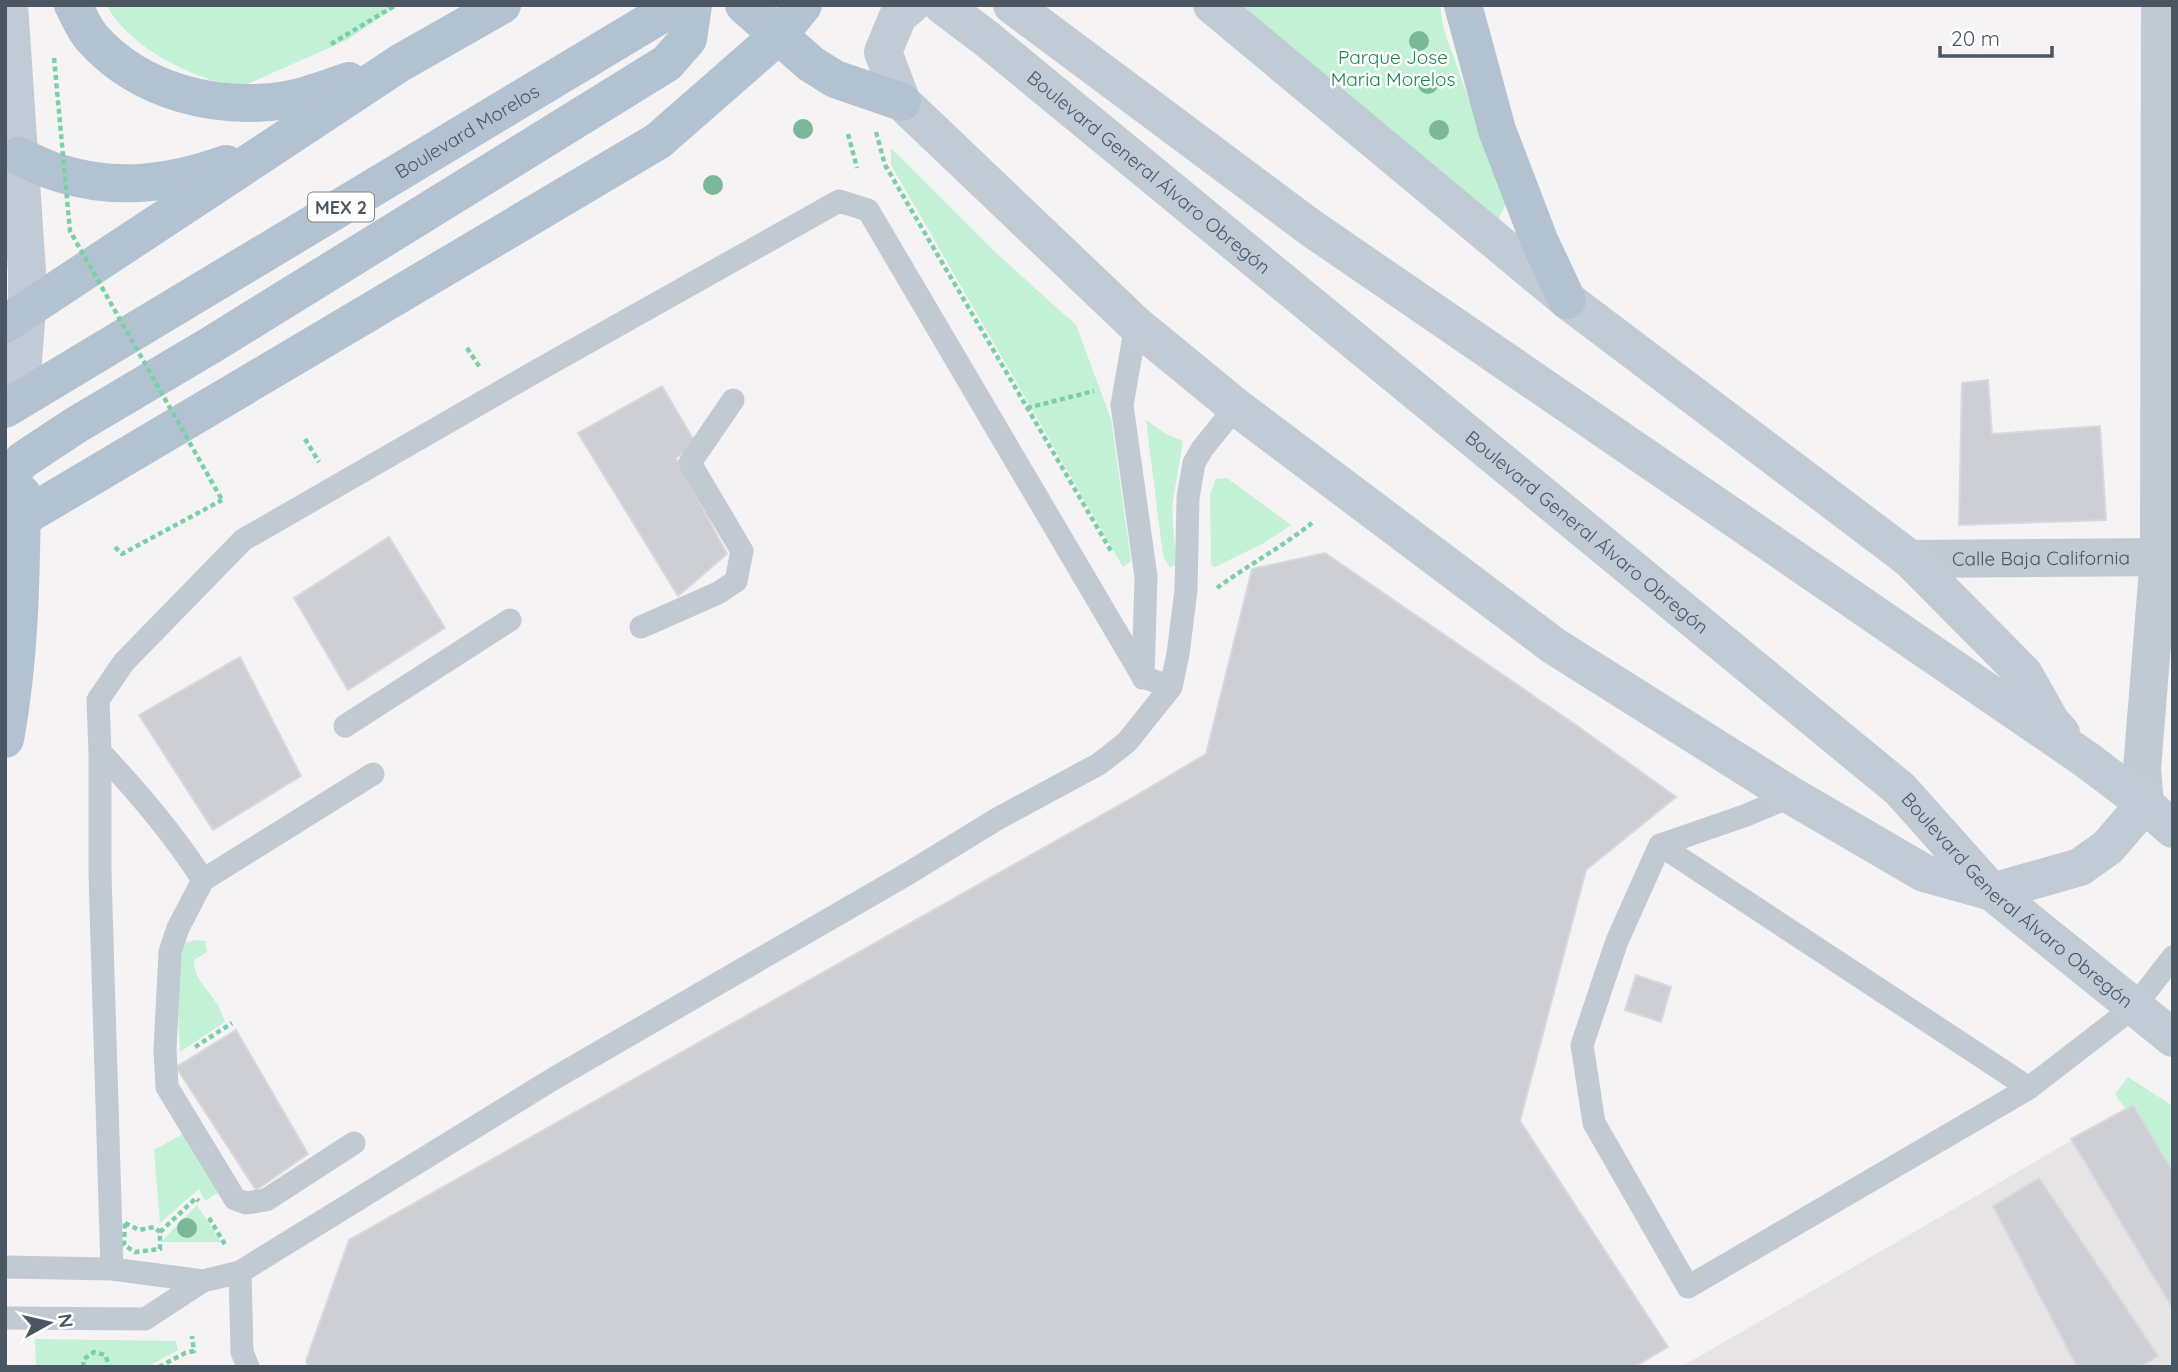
<svg xmlns="http://www.w3.org/2000/svg" width="2178" height="1372" viewBox="0 0 2178 1372" font-family="Quicksand,sans-serif">
<rect width="100%" height="100%" fill="#f5f3f3"/>
<path fill="#e6e4e5" d="M2133 1105 2173 1137V1367H1681Z"/>
<path fill="#c3f1d5" d="M106 5H398L347 40 236 89C186 72 135 53 106 5Z
M1221 5H1440L1443 27 1506 204 1495 226Z
M891 148 995 252 1076 325 1111 419 1131 561 1123 567 891 165Z
M1146 420 1166 434 1183 441 1172 507 1176 564 1170 568 1163 556Z
M1227 478 1291 525 1264 543 1215 567 1211 565 1210 495 1216 479Z
M195 940 205 941 207 952 194 960C194 978 206 987 215 1001 220 1007 222 1015 225 1022L180 1052 178 1010 180 944Z
M2128 1077 2173 1106V1178L2115 1094Z
M183 1134 219 1192 205 1201 199 1189 160 1223 154 1150Z
M197 1205 221 1242H161Z
M35 1339 176 1341 178 1350 147 1367H36Z"/>
<path fill="#cdcfd5" stroke="#d7d9de" stroke-width="2" d="M1988 380 1992 434 2100 426 2106 520 1959 525 1962 383Z
M662 386 696 444 676 458 727 554 678 596 578 433Z
M389 537 445 628 348 690 294 598Z
M1325 553 1576 725 1676 797 1586 870 1520 1121 1668 1347 1634 1367H309L306 1361 349 1240 1130 799 1206 754 1252 569Z
M240 657 301 776 213 830 139 715Z
M1636 975 1671 987 1661 1022 1625 1010Z
M236 1030 308 1154 256 1190 176 1067Z
M2133 1105 2173 1172V1309L2071 1139Z
M2039 1178 2158 1356 2140 1367H2077L1993 1206Z"/>
<g fill="none" stroke-linecap="round" stroke-linejoin="round">
<path stroke="#7ad0a6" stroke-width="4.5" stroke-dasharray="5 3.5" stroke-linecap="butt" d="M331 44 396 5
M876 132 885 165 1111 551
M848 134 857 168
M467 348 481 369
M1027 408 1094 391
M305 439 319 462
M115 547 122 554 222 500
M1217 588C1248 565 1282 547 1312 523
M195 1047 232 1023
M209 1218 226 1246
M125 1223 139 1230 154 1227 160 1232V1249L135 1252 124 1245Z
M160 1232 196 1198 199 1201
M83 1367 84 1359 94 1352 105 1355 110 1367
M159 1367 185 1353 194 1351 192 1336"/>
<path stroke="#c1cad2" stroke-width="23" d="M1136 325 1122 405 1146 577 1143 678
M641 627 718 593 736 581 742 551 690 463 733 400
M345 726 510 620
M100 752C138 792 173 833 203 880
M1792 796 1744 816 1660 845 1617 941 1582 1045 1594 1123 1688 1287 2029 1088 2134 1007 2173 957
M1660 845 2029 1088
M354 1143 266 1200 246 1203 235 1199 167 1087 165 1050 170 952 178 928 203 880 373 774
M5 1267 112 1269 203 1281
M112 1269 100 874V752L98 700 124 662 243 540 533 373 839 201 868 210 1143 677 1171 687
M240 1272 242 1352 248 1367
M5 1318 145 1319 203 1281 240 1272 553 1079 909 873 997 819 1099 764 1127 742 1171 687 1178 654 1186 590 1188 498 1194 463 1202 449 1236 407"/>
<g stroke="#c1cad2" stroke-width="38">
<path id="s1" d="M1910 559 2173 557"/>
<path d="M2145 804 2142 769 2159 557 2160 5"/>
</g>
<g stroke="#c1cbd6" stroke-width="38">
<path d="M9 5 27 272V309L20 399"/>
<path d="M911 5 898 16 883 52 902 102 1136 325 1236 407 1554 646 1792 796 1924 873 1992 892 2080 867 2108 847 2145 804"/>
<path id="s2" d="M942 5 987 39 1900 789 1992 892 2173 1038"/>
<path d="M1012 5 1311 228 2087 760 2145 804 2173 829"/>
<path d="M1212 5 1567 300 1910 559 2024 674 2051 722 2061 733"/>
</g>
<g stroke="#b3c2d1" stroke-width="38">
<path d="M73 5C79 16 84 29 92 38 140 92 217 111 287 100 308 96 329 88 349 81"/>
<path d="M744 5 811 64 835 79 902 102"/>
<path d="M1463 5 1497 130 1539 240 1567 300"/>
<path d="M19 156C32 162 45 169 59 173 117 191 170 184 226 164"/>
<path d="M5 324 400 63 502 5"/>
<path id="s3" d="M5 409 677 5"/>
<path d="M5 479 23 460 76 425 211 345 667 63 688 39 693 5"/>
<path d="M5 525 22 518 658 141 778 36 803 5"/>
<path d="M5 739C20 658 21 576 22 494"/>
</g>
<path stroke="#7ad0a6" stroke-width="4.5" stroke-dasharray="5 3.5" stroke-linecap="butt" d="M54 58 70 231 222 500"/>
</g>
<g fill="#7bb799">
<circle cx="1419" cy="41" r="10"/>
<circle cx="1428" cy="84" r="10"/>
<circle cx="803" cy="129" r="10"/>
<circle cx="1439" cy="130" r="10"/>
<circle cx="713" cy="185" r="10"/>
<circle cx="187" cy="1228" r="10"/>
</g>
<g text-anchor="middle" dominant-baseline="central" stroke-width="5" stroke-linejoin="round" paint-order="stroke">
<rect fill="#fff" stroke="#808990" stroke-width="2" x="308" y="192.5" width="66" height="29" rx="5"/>
<g font-size="18" font-weight="bold" fill="#4a5661">
<text x="341" y="207">MEX 2</text>
</g>
<g font-size="19" fill="#17864f" stroke="#fff">
<text x="1393" y="57">Parque Jose<tspan x="1393" dy="22">Maria Morelos</tspan></text>
</g>
<g font-size="19" fill="#4a5661" stroke="#fff">
<text stroke="none"><textPath href="#s3" startOffset="539">Boulevard Morelos</textPath></text>
<text stroke="none"><textPath href="#s2" startOffset="266">Boulevard General Álvaro Obregón</textPath></text>
<text stroke="none"><textPath href="#s2" startOffset="833">Boulevard General Álvaro Obregón</textPath></text>
<text stroke="none"><textPath href="#s1" startOffset="131">Calle Baja California</textPath></text>
<text stroke="none"><textPath href="#s2" startOffset="1400">Boulevard General Álvaro Obregón</textPath></text>
</g>
</g>
<rect width="2178" height="1372" fill="none" stroke="#4a5661" stroke-width="14"/>
<g transform="translate(49 1323) rotate(82)" stroke="#ffffff" stroke-width="5" paint-order="stroke">
<path d="M0-5L12 26L0 18L-12 26Z" fill="#4a5661"/>
<text y="-10" font-size="19" font-weight="bold" text-anchor="middle" fill="#4a5661">N</text>
</g>
<path d="M1940 46v10h112v-10" fill="none" stroke="#4a5661" stroke-width="3.5"/>
<text x="1951" y="46" font-size="21" fill="#4a5661" stroke="#ffffff" stroke-width="5" paint-order="stroke">20 m</text>
</svg>
